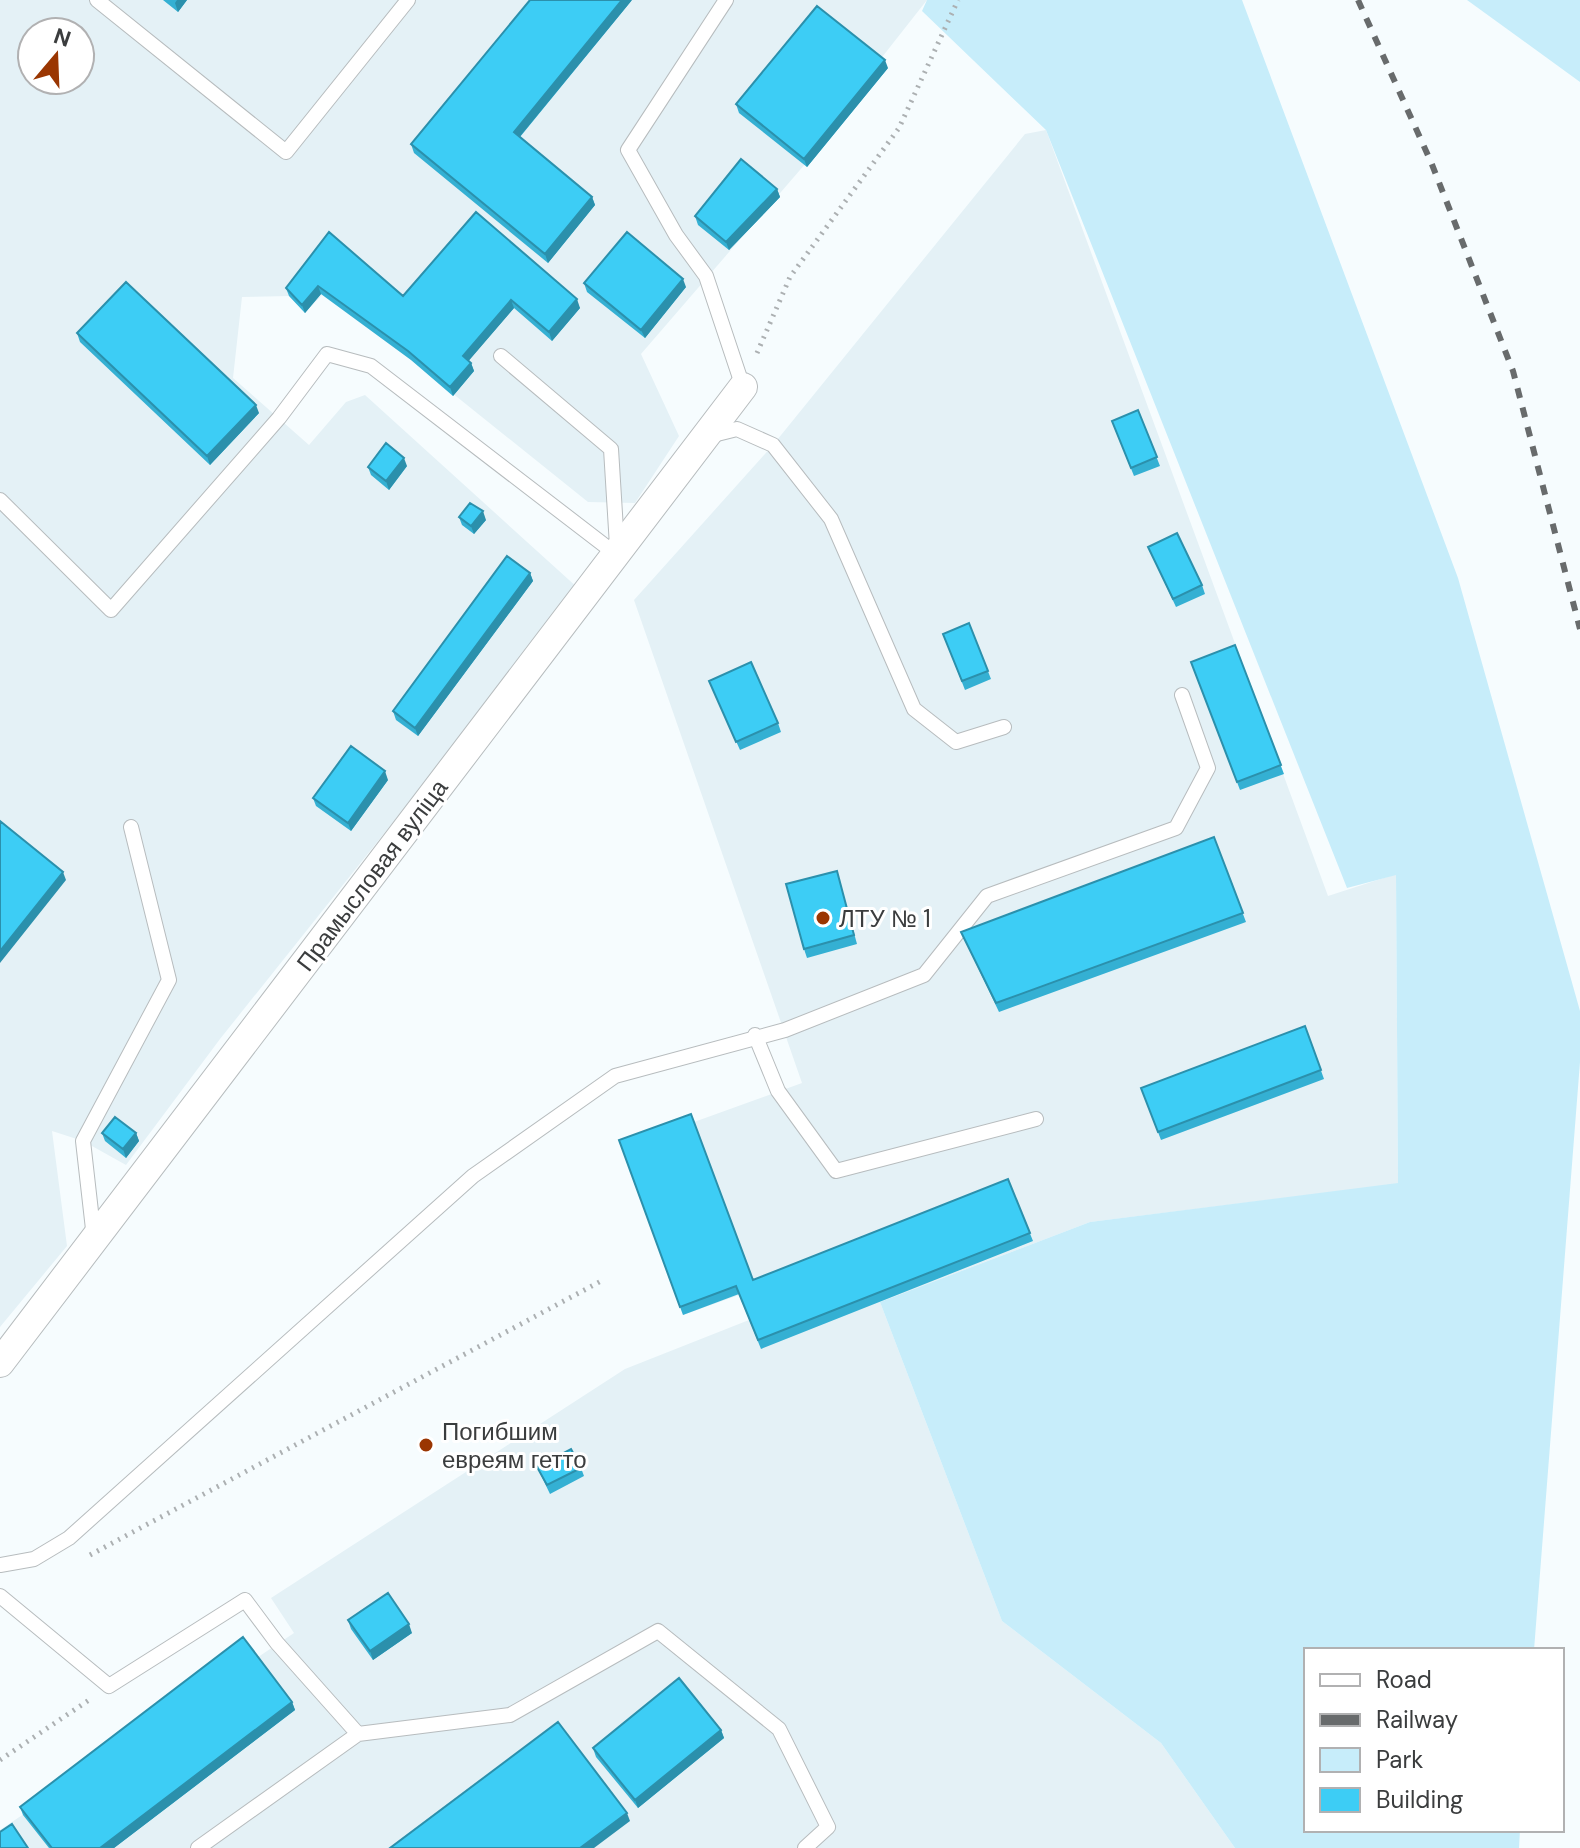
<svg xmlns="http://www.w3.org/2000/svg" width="1580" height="1848" viewBox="0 0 1580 1848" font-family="'DM Sans',sans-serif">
<rect width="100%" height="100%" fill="#f6fcfe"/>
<path fill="#e4f1f6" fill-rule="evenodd" d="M0 0H927L879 61 888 68 641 354 679 436 635 503 588 502 411 360 322 295 305 313 289 296 242 297 233 378 309 445 346 402 365 395 579 589 220 1039 126 1165 83 1141 52 1131 67 1246 0 1327ZM32 32H80V80H32Z
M1046 130 1328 896 1396 874 1398 1184 1090 1222 880 1302 1002 1621 1161 1743 1235 1848H0V1830L294 1633 271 1598 625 1369 749 1320 739 1295 683 1315 622 1148 802 1083 634 600 773 445 1025 134Z"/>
<path fill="#c7edfa" d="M927 0H1242L1458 578 1580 1011V1062L1534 1650H1306V1830H1520L1519 1848H1235L1161 1743 1002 1621 880 1302 1090 1222 1398 1183 1396 875 1347 888 1046 130 922 11Z
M1467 0H1580V82Z"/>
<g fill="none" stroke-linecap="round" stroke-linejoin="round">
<g stroke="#b7bcbe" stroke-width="16">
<path id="lane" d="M97 0 286 152 408 0
M726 0 628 150 676 235 706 276 743 387
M501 356 611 449 617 546
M709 436 737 429 773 445 831 519 914 709 956 742 1004 727
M0 500 111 610 279 418 327 354 371 366 617 555
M755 1035 778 1091 836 1171 1036 1119
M94 1238 83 1141 169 980 131 827
M0 1565 34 1559 69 1538 473 1176 615 1076 785 1030 924 975 987 896 1176 828 1208 768 1182 695
M0 1596 109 1686 245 1600 277 1643 358 1734 510 1715 658 1631 779 1729 828 1827 805 1848
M198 1848 358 1734"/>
</g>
<g stroke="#b7bcbe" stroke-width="30">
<path id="street" d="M0 1363 743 387"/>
</g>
<path stroke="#acb0b2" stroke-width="5" stroke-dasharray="2 6" stroke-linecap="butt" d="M757 353 790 277 899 128 958 0
M90 1555 603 1280
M0 1760 89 1700"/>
<use href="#lane" stroke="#fff" stroke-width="14"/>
<use href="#street" stroke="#fff" stroke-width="28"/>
<path stroke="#686b6c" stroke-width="6" stroke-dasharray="10 10" stroke-linecap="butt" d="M1358 0 1431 162 1513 371 1580 629"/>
</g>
<path fill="#34b0d3" d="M163 0H187L178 12Z
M632 0 520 137 592 197 595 205 548 263 414 153 411 144Z
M888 68 807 167 739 113 736 104Z
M777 189 780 197 729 250 698 225 695 216Z
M476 212 580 308 552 341 514 308 468 361 471 363 474 371 453 396 411 360 321 294 305 313 289 296 286 288 329 232 403 296Z
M584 283 686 287 645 338 587 292Z
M77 333 259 413 210 465 80 342Z
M1138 410 1160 466 1134 476 1112 421Z
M407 466 389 490 371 475 368 467Z
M459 517 486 520 474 534 462 525Z
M1148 547 1202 585 1205 594 1176 607Z
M530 573 533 581 418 736 396 720 393 711Z
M969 623 991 679 965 690 943 634Z
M1235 645 1284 774 1240 790 1191 662Z
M709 681 778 723 781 732 740 750Z
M388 780 351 831 316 806 313 798Z
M1214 837 1246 922 999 1012 961 932Z
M837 871 857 944 807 958 804 949Z
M1305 1026 1324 1079 1161 1140 1141 1088Z
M102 1133H136L139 1141 126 1158 105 1141Z
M619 1140 753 1280 1008 1179 1033 1241 761 1349 739 1294 683 1315Z
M537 1467 581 1468 584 1476 550 1494Z
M348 1620 412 1633 373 1660 351 1629Z
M292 1702 295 1710 114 1848H49L23 1815 20 1807Z
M721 1730 724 1738 638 1808 596 1757 593 1748Z"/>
<path fill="#2b90ac" d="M177 0H187L178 12 175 3Z
M622 0H632L517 140 514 132Z
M885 60 888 68 807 167 804 159Z
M777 189 780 197 729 250 726 242Z
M592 197 595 205 548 263 545 254Z
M683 279 686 287 645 338 641 330Z
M318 286 321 294 305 313 302 305Z
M577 299 580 308 552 341 549 332Z
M511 300 514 308 466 364 463 356Z
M471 363 474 371 453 396 450 387Z
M256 405 259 413 210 465 207 456Z
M404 458 407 466 389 490 386 481Z
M483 511 486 520 474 534 471 526Z
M530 573 533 581 418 736 415 728Z
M385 771 388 780 351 831 348 823Z
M63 872 66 880 0 963V951Z
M136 1133 139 1141 126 1158 123 1149Z
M409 1624 412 1633 373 1660 370 1651Z
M292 1702 295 1710 114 1848H100Z
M721 1730 724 1738 638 1808 635 1800Z
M627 1813 630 1821 594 1848H580Z"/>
<path fill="#3dcdf5" stroke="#2b90ac" stroke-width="2" d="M530 0H622L514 132 592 197 545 254 411 144Z
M817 6 885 60 804 159 736 104Z
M741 159 777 189 726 242 695 216Z
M476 212 577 299 549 332 511 300 463 356 471 363 450 387 408 351 318 286 302 305 286 288 329 232 403 296Z
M627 232 683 279 641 330 584 283Z
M126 282 256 405 207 456 77 333Z
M1138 410 1157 457 1131 468 1112 421Z
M386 443 404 458 386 481 368 467Z
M470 503 483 511 471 526 459 517Z
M1177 533 1202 585 1173 599 1148 547Z
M507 556 530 573 415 728 393 711Z
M969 623 988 671 962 681 943 634Z
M1235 645 1281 765 1237 782 1191 662Z
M751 662 778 723 736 742 709 681Z
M351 746 385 771 348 823 313 798Z
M0 821 63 872 0 951Z
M1214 837 1243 913 996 1003 961 932Z
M837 871 854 935 804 949 786 884Z
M1305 1026 1321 1070 1158 1132 1141 1088Z
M691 1114 753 1280 1008 1179 1030 1233 758 1340 736 1286 680 1307 619 1140Z
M115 1117 136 1133 123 1149 102 1133Z
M571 1449 581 1468 547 1485 537 1467Z
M388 1593 409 1624 370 1651 348 1620Z
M243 1637 292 1702 100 1848H52L20 1807Z
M679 1678 721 1730 635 1800 593 1748Z
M558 1722 627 1813 580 1848H390Z
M12 1824 28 1848H0V1832Z"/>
<g fill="#9a3602" stroke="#fff" stroke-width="3">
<circle cx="823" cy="918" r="8"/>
<circle cx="426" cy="1445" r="8"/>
</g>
<g text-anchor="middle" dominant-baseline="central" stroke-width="6" stroke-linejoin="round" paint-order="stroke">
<g font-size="24" fill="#3b3d3e" stroke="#fff">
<text transform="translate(372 875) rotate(-53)">Прамысловая вуліца</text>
</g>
<g font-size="24" fill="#3b3d3e" stroke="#fff" text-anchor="start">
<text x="839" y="918">ЛТУ № 1</text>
<text x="442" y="1431">Погибшим<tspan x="442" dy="28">евреям гетто</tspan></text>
</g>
</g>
<rect x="1304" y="1648" width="260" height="184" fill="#ffffff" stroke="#b1b1b2" stroke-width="2"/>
<rect x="1320" y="1674" width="40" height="12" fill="#ffffff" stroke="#b1b1b2" stroke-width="2"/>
<text x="1376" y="1688" font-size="24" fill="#3b3d3e">Road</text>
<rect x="1320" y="1714" width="40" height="12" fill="#686b6c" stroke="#b1b1b2" stroke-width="2"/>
<text x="1376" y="1728" font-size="24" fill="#3b3d3e">Railway</text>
<rect x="1320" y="1748" width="40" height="24" fill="#c7edfa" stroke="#b1b1b2" stroke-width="2"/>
<text x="1376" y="1768" font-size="24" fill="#3b3d3e">Park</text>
<rect x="1320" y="1788" width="40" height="24" fill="#3dcdf5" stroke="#b1b1b2" stroke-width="2"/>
<text x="1376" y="1808" font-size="24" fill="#3b3d3e">Building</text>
<g transform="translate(56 56) rotate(19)"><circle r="38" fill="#ffffff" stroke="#b1b1b2" stroke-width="2"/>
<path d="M0-6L14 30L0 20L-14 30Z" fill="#9a3602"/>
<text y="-12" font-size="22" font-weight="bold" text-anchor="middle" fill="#3b3d3e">N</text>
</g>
</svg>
